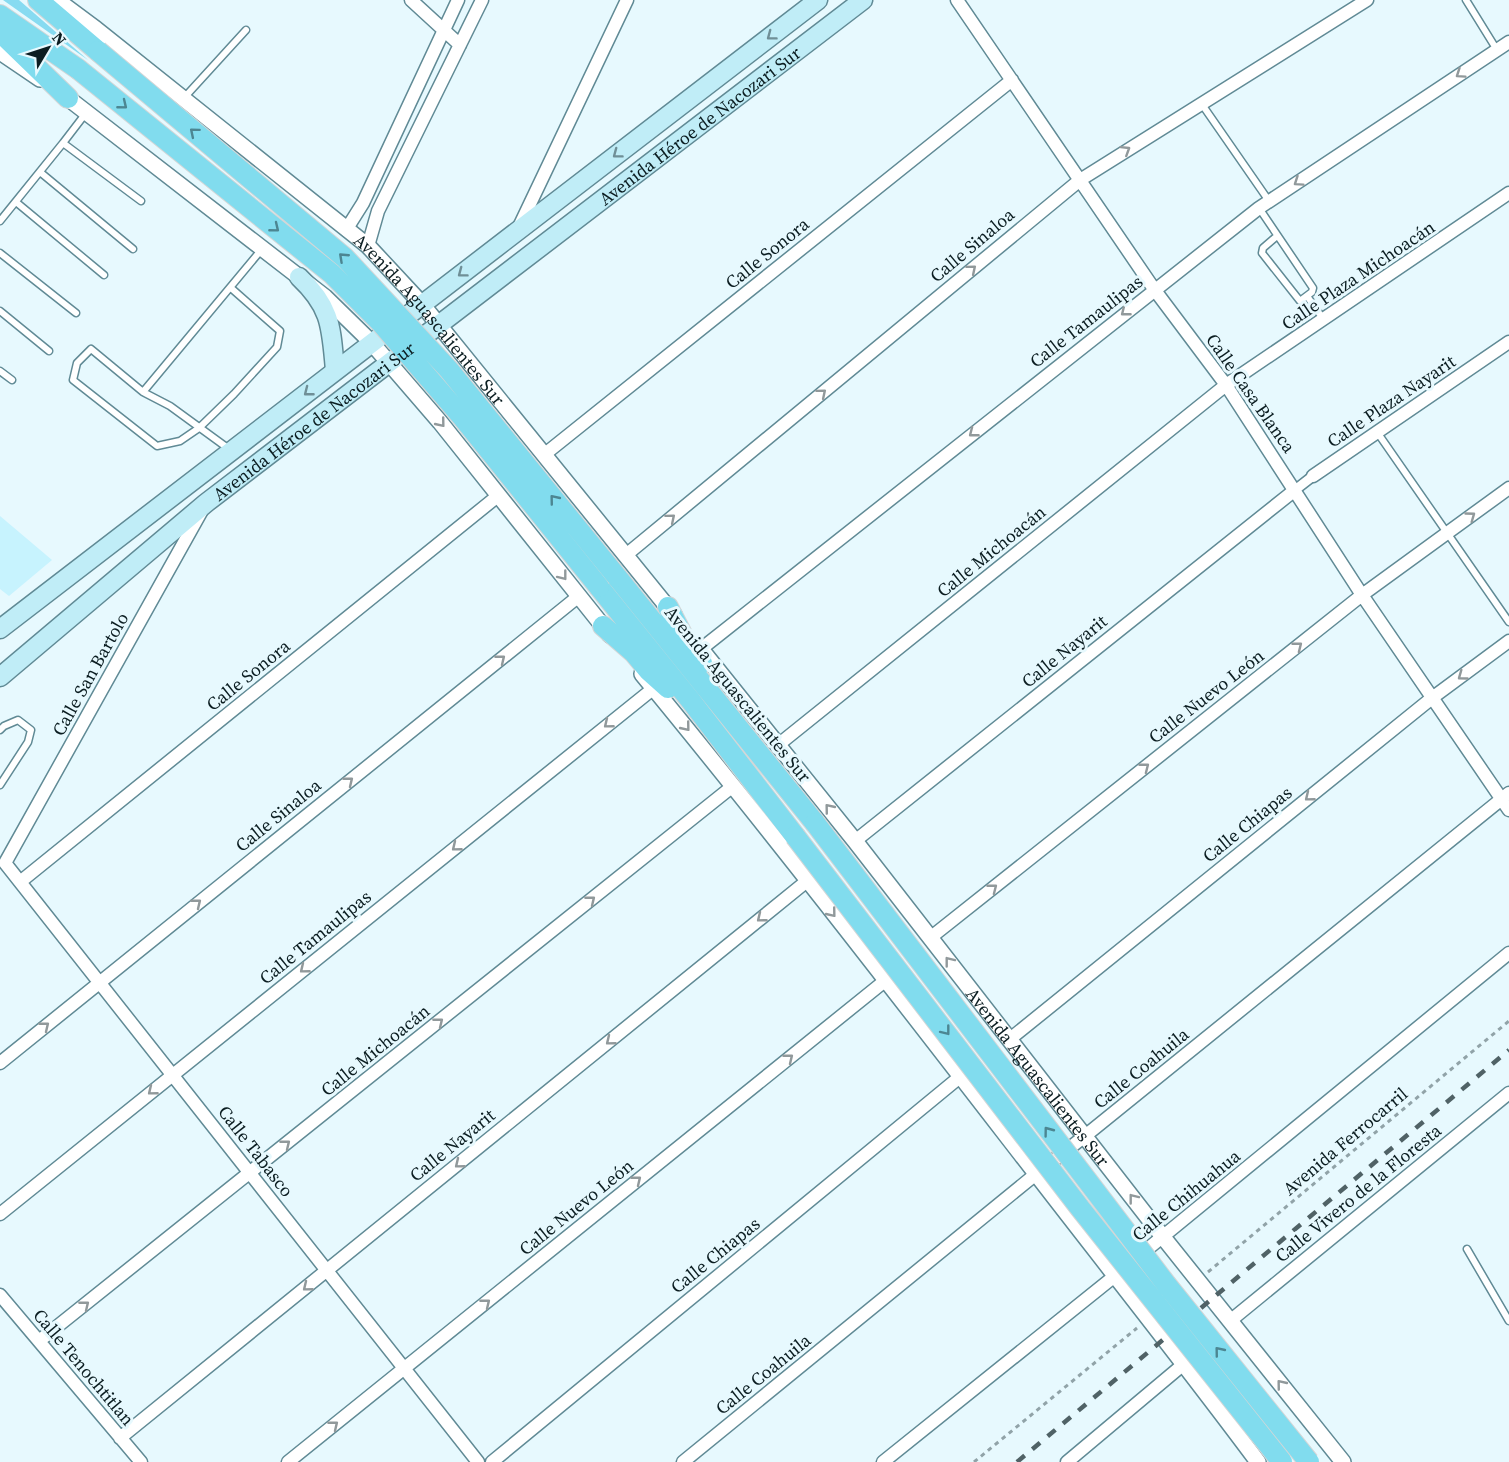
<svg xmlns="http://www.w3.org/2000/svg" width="1509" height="1462" viewBox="0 0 1509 1462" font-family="'Source Serif 4',serif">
<rect width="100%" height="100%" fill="#e7f9fe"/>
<path fill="#c7f3fe" d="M0 516 52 560 9 596 0 589Z"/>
<path fill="#87dbf1" d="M3 0H19L88 60Z"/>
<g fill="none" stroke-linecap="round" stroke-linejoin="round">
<g stroke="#608a95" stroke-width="9">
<path id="service" d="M1466 0 1497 50
M183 99 246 30
M1201 103 1269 201
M63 143 86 113
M40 172 133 249
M16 202 104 275
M1259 208 1313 288 1312 292 1300 301 1262 253 1263 248 1277 236
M0 221 63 143 141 201
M0 253 76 313
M1307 296 1324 320
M0 311 49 351
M0 371 12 380
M143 392 262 249
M1377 432 1509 622
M229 449 170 406 143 392 91 349 77 363 73 380 157 446 180 441 199 428 234 394 277 347 280 331 231 288
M0 730 4 726 18 720 31 730 28 742 0 785
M1467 1249 1509 1321"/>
</g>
<g stroke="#608a95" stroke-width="12">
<path id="pedestrian" d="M1295 490 1313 476"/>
</g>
<g stroke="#608a95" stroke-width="15">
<path id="minor" d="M411 0 460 45
M957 0 1154 289 1226 385 1362 595 1509 810
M518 229 627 0
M346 230 363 203 458 0
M368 246 378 211 482 0
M545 454 1012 80
M1313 476 1509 342
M201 512 5 863 478 1462
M626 555 1080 180 1367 0
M701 649 1259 208 1509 42
M778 745 1226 385 1509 193
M855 841 1295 490
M20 882 499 495
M930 938 1362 595 1509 488
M1010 1039 1432 698 1509 641
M0 1063 579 596
M0 1214 654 688
M1139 1256 1509 953
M0 1295 141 1462
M1230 1321 1509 1093
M39 1341 733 786
M120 1438 807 881
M288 1462 886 980
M492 1462 961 1076
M683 1462 1036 1174 1085 1136 1509 793
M883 1462 1121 1271
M1067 1462 1185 1363"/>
</g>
<g stroke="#608a95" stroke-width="18">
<g id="tertiary">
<path id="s1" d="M57 0 96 29 368 246 421 303 674 615"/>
<path d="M0 52 40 79"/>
<path d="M60 92 325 297 371 342 440 422 610 635"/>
<path id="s2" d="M700 648 855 841 1163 1237 1343 1462"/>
<path d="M642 674C777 838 907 1007 1037 1175 1111 1271 1186 1365 1258 1462"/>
</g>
</g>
<g stroke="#608a95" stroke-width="21">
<g id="secondary">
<path d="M299 277C332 308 331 328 335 370"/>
<path d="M0 629 818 0"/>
<path id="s3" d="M0 677 206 503 863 0"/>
</g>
</g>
<g stroke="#d3d6d7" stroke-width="22">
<path id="primary" d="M38 0 98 51
M0 15 78 69
M0 32 68 98
M617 577 815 823
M599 587 691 701 795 836
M668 607 684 638 702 663
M603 626 634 653 649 671 668 688"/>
</g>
<path stroke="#91a3a8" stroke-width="3" stroke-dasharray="4.5 4.5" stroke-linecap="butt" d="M1208 1272 1509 1021
M974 1462 1137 1328"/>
<use href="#service" stroke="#fff" stroke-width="6"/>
<use href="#pedestrian" stroke="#fff" stroke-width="9"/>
<use href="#minor" stroke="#fff" stroke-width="12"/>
<use href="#tertiary" stroke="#fff" stroke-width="15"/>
<use href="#secondary" stroke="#c0edf7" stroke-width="18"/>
<use href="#primary" stroke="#81dcee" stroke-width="20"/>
<path stroke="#506266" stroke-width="4.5" stroke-dasharray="10 10" stroke-linecap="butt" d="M1017 1462 1509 1050"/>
<g stroke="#d3d6d7" stroke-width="22" stroke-linecap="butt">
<path id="primary-bridge" d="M98 51 345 258 449 370 617 577
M78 69 332 274 381 323 463 418 599 587
M815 823 1166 1284 1309 1462
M795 836 1080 1208 1282 1462"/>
</g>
<use href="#primary-bridge" stroke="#81dcee" stroke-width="20"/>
</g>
<defs><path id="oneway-chevron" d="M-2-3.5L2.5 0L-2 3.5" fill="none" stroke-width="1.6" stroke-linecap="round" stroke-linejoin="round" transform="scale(1.5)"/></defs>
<g stroke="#6f8f97">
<use href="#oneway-chevron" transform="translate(771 36) rotate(143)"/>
<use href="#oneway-chevron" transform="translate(617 154) rotate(143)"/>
<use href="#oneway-chevron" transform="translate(462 273) rotate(143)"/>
<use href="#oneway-chevron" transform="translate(308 392) rotate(142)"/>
</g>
<g stroke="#91999b">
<use href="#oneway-chevron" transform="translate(1460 74) rotate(146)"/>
<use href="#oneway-chevron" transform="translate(1126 150) rotate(-32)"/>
<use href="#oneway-chevron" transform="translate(1298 182) rotate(146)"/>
<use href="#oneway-chevron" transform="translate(972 269) rotate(-40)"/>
<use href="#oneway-chevron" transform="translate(1125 312) rotate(142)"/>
<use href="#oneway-chevron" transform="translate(822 393) rotate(-40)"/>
<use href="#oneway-chevron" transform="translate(441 423) rotate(51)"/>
<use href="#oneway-chevron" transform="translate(973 433) rotate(142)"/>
<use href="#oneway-chevron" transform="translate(1471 516) rotate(-36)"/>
<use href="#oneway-chevron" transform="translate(671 518) rotate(-40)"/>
<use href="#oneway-chevron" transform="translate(563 576) rotate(52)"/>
<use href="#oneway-chevron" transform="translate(1298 646) rotate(-38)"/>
<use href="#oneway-chevron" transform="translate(501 659) rotate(-39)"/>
<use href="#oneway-chevron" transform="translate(1462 676) rotate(144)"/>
<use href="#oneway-chevron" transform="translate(608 724) rotate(141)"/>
<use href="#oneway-chevron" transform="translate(686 727) rotate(51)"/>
<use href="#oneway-chevron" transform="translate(1145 767) rotate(-38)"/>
<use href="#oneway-chevron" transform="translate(349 781) rotate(-39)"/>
<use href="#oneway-chevron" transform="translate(1309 797) rotate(141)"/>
<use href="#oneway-chevron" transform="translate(829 808) rotate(-129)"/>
<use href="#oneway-chevron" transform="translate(456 847) rotate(141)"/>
<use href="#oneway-chevron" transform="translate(993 888) rotate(-38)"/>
<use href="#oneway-chevron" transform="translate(591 900) rotate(-39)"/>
<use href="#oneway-chevron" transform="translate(197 903) rotate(-39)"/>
<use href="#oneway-chevron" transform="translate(832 913) rotate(51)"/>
<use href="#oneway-chevron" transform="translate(761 918) rotate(141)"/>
<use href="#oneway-chevron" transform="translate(949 961) rotate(-128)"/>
<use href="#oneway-chevron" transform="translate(304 969) rotate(141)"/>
<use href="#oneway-chevron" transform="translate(439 1022) rotate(-39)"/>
<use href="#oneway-chevron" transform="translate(45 1026) rotate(-39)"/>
<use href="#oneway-chevron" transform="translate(610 1041) rotate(141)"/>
<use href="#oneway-chevron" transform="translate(789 1058) rotate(-39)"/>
<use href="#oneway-chevron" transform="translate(152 1091) rotate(141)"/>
<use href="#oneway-chevron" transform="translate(286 1144) rotate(-39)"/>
<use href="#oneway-chevron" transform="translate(459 1164) rotate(141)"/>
<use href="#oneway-chevron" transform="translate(637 1180) rotate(-39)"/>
<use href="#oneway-chevron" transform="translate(1133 1198) rotate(-128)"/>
<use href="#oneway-chevron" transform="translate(307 1287) rotate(141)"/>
<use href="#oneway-chevron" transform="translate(486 1303) rotate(-39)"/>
<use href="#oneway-chevron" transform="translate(85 1305) rotate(-39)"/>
<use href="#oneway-chevron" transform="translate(1281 1384) rotate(-129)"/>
<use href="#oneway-chevron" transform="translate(334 1425) rotate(-39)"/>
</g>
<g stroke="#4c8692">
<use href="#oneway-chevron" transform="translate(123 105) rotate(39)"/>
<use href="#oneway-chevron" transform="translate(194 132) rotate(-140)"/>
<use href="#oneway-chevron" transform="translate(275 228) rotate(39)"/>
<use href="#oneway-chevron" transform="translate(343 257) rotate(-137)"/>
<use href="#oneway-chevron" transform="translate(554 499) rotate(-129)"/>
<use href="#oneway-chevron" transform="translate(946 1031) rotate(52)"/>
<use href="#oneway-chevron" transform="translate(1048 1131) rotate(-127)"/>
<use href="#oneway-chevron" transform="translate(1219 1351) rotate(-129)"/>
</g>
<g text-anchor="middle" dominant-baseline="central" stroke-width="6" stroke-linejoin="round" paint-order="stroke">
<g font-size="18" fill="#0b1d21" stroke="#e7f9fe">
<text stroke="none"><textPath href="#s3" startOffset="891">Avenida Héroe de Nacozari Sur</textPath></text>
<text transform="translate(972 245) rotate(-40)">Calle Sinaloa</text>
<text transform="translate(767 253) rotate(-39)">Calle Sonora</text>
<text transform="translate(1358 275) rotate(-34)">Calle Plaza Michoacán</text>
<text stroke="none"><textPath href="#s1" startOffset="492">Avenida Aguascalientes Sur</textPath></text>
<text transform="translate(1086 321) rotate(-38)">Calle Tamaulipas</text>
<text transform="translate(1251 393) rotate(55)">Calle Casa Blanca</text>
<text transform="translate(1391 401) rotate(-34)">Calle Plaza Nayarit</text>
<text stroke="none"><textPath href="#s3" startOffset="405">Avenida Héroe de Nacozari Sur</textPath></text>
<text transform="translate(991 551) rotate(-39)">Calle Michoacán</text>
<text transform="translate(1064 651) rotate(-39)">Calle Nayarit</text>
<text transform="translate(90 674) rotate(-61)">Calle San Bartolo</text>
<text transform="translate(248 675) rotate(-39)">Calle Sonora</text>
<text transform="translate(738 694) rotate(51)">Avenida Aguascalientes Sur</text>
<text transform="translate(1206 696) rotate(-38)">Calle Nuevo León</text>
<text transform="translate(278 815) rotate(-39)">Calle Sinaloa</text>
<text transform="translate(1247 824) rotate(-39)">Calle Chiapas</text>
<text transform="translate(315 937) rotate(-39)">Calle Tamaulipas</text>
<text transform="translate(375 1050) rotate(-39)">Calle Michoacán</text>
<text transform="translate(1141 1068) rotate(-39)">Calle Coahuila</text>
<text stroke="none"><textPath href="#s2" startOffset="546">Avenida Aguascalientes Sur</textPath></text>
<text transform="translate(1345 1141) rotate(-40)">Avenida Ferrocarril</text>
<text transform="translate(452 1145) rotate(-39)">Calle Nayarit</text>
<text transform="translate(256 1151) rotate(52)">Calle Tabasco</text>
<text transform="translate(1358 1193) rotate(-39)">Calle Vivero de la Floresta</text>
<text transform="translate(1186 1195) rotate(-39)">Calle Chihuahua</text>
<text transform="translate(576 1207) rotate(-39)">Calle Nuevo León</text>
<text transform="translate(715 1255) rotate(-39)">Calle Chiapas</text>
<text transform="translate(84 1367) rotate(50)">Calle Tenochtitlan</text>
<text transform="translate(763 1374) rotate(-39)">Calle Coahuila</text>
</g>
</g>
<g transform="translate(48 48) rotate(51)" stroke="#e7f9fe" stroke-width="4.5" paint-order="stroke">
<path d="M0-4.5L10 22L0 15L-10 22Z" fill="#0b1d21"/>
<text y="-9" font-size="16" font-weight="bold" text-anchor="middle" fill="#0b1d21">N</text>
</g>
</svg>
